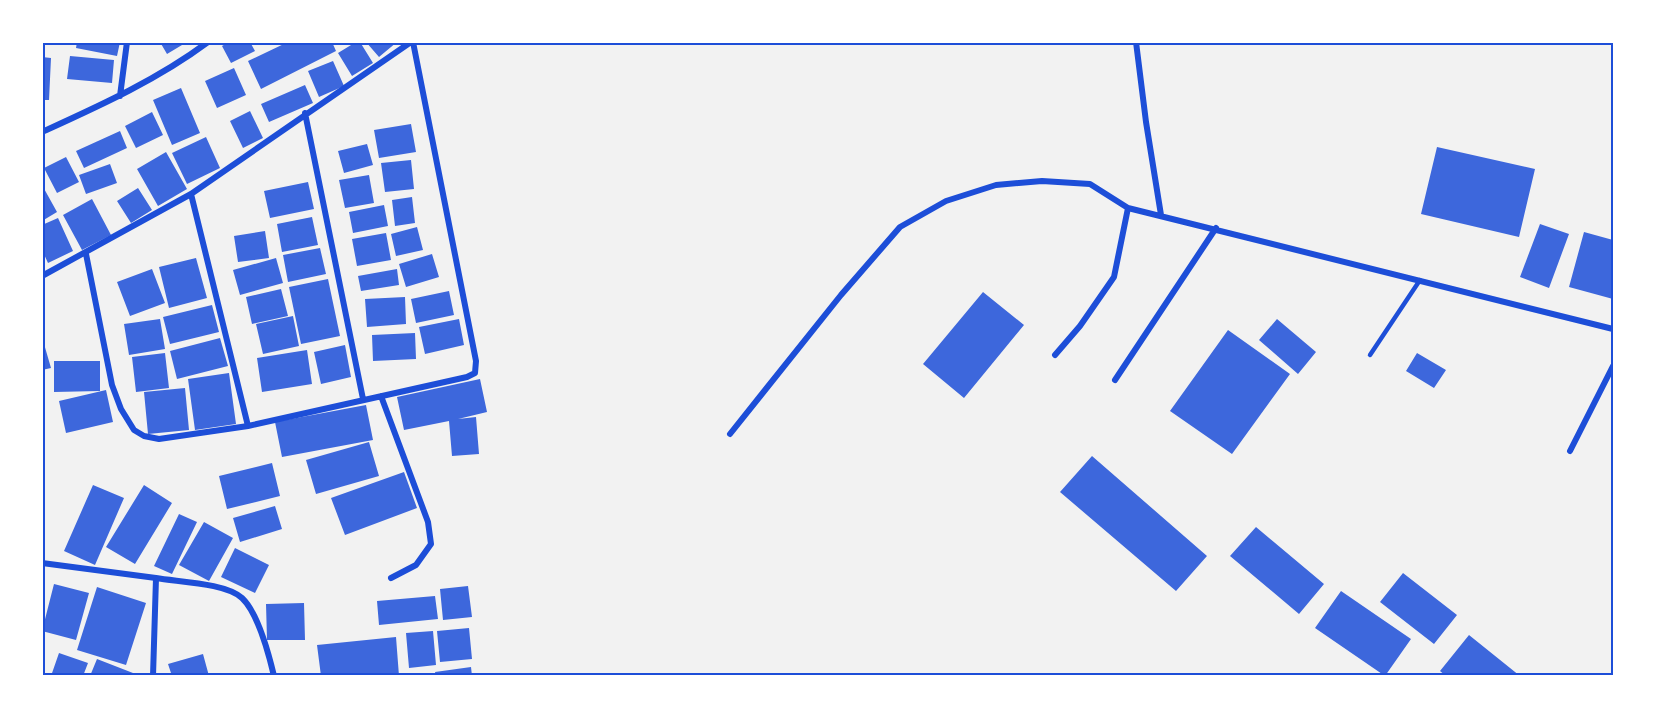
<svg xmlns="http://www.w3.org/2000/svg" width="1655" height="718" viewBox="0 0 1655 718" font-family="'Public Sans',sans-serif">
<rect width="100%" height="100%" fill="#f2f2f2"/>
<path fill="#3d67dc" d="M77 42H120L117 56 76 48Z
M160 42H187L167 54Z
M229 42H250L255 51 231 63 222 46Z
M288 42H332L336 51 261 89 248 61Z
M356 42H360L373 63 352 76 338 53Z
M366 42H397L379 57Z
M70 56 114 60 112 83 67 79Z
M42 57 51 58 49 100H42Z
M333 61 344 86 319 97 308 71Z
M234 68 246 95 217 108 205 81Z
M305 85 313 103 269 122 261 104Z
M181 88 200 133 172 145 153 100Z
M250 111 263 138 243 148 230 121Z
M152 112 163 135 136 148 125 126Z
M411 124 416 152 379 158 374 130Z
M120 131 127 148 84 168 76 151Z
M206 137 220 168 187 184 172 153Z
M367 144 373 165 344 173 338 151Z
M1437 147 1535 169 1519 237 1421 214Z
M166 152 187 189 158 206 137 169Z
M66 157 79 182 57 193 44 168Z
M411 160 414 189 385 192 381 163Z
M110 164 117 183 86 194 79 175Z
M369 175 374 203 345 208 339 180Z
M308 182 314 209 270 218 264 191Z
M42 185 57 212 42 221Z
M138 188 152 210 131 223 117 201Z
M412 197 415 223 395 226 392 200Z
M92 199 111 235 82 250 63 215Z
M384 205 388 226 353 233 349 212Z
M312 217 318 245 282 252 277 224Z
M58 218 73 251 48 263 42 250V225Z
M1540 224 1569 234 1549 288 1520 277Z
M417 227 423 250 396 256 391 234Z
M265 231 269 258 238 262 234 236Z
M1584 232 1613 240V299L1569 287Z
M386 233 391 260 357 266 352 239Z
M320 248 326 274 288 282 283 255Z
M432 254 439 277 406 287 399 264Z
M196 258 207 298 169 308 159 267Z
M276 258 283 283 240 295 233 270Z
M152 269 165 303 130 316 117 282Z
M397 269 399 285 361 291 358 276Z
M328 279 340 336 301 344 289 287Z
M281 289 288 316 252 324 246 297Z
M449 291 454 315 416 323 411 299Z
M983 292 1024 325 964 398 923 364Z
M405 297 406 324 367 327 365 299Z
M212 305 219 332 170 344 163 317Z
M293 316 299 346 263 354 256 324Z
M160 319 165 349 129 355 124 324Z
M459 319 464 345 425 354 419 327Z
M1277 319 1316 352 1298 374 1259 340Z
M1228 330 1290 374 1232 454 1170 411Z
M415 333 416 359 373 361 372 335Z
M42 337 51 368 42 370Z
M220 338 228 366 177 379 170 351Z
M345 345 351 377 321 384 314 352Z
M307 350 312 384 262 392 257 358Z
M165 353 169 388 136 392 132 357Z
M1417 353 1446 370 1434 388 1406 371Z
M54 361H100V391L54 392Z
M229 373 236 424 195 430 188 379Z
M480 379 487 412 458 419 476 417 479 454 452 456 449 421 404 430 397 397Z
M185 388 189 430 148 434 144 392Z
M106 390 113 422 66 433 59 401Z
M366 405 373 440 282 457 275 422Z
M369 442 379 476 316 494 306 460Z
M1092 456 1207 556 1176 591 1060 492Z
M272 463 280 496 227 509 219 476Z
M404 472 417 508 345 535 331 498Z
M93 485 124 498 95 565 64 551Z
M144 485 172 503 135 564 106 547Z
M275 506 282 529 240 542 233 518Z
M179 514 197 522 172 574 154 566Z
M204 522 233 538 209 581 179 565Z
M1256 527 1324 584 1299 614 1230 556Z
M235 548 269 565 255 593 221 577Z
M1403 573 1457 615 1434 644 1380 602Z
M54 584 89 593 76 640 42 631Z
M468 586 472 617 443 620 440 589Z
M97 587 146 603 126 665 77 650Z
M1341 591 1411 639 1385 676 1315 628Z
M435 596 438 619 379 625 377 601Z
M304 603 305 640H267L266 604Z
M469 628 472 659 440 662 437 631Z
M433 631 436 665 409 668 406 633Z
M1469 635 1520 676H1446L1440 671Z
M396 637 399 676H321L317 645Z
M59 653 88 663 83 676H51Z
M203 654 209 676H172L168 664Z
M97 659 133 673 131 676H90Z
M471 667 472 676H436L435 672Z"/>
<g fill="none" stroke-linecap="round" stroke-linejoin="round">
<path stroke="#1d4ed8" stroke-width="4.5" d="M1370 355 1420 280"/>
<path stroke="#1d4ed8" stroke-width="6" d="M1136 42 1146 122 1161 215
M120 96 127 42
M305 113 363 399
M42 132C99 106 157 80 208 42
M191 194 248 426
M86 254 112 385 121 409 134 430 144 436 159 439 248 426 467 377 475 373 476 361 413 42
M42 276 191 194 411 42
M1055 355 1080 326 1114 277 1128 208
M1115 380 1216 228
M381 396 428 522 431 544 416 565 391 578
M730 434 841 295 900 227 946 201 996 185 1042 181 1090 184 1128 208 1613 329
M1570 451 1613 366
M42 563 156 578 153 676
M156 578C179 582 226 583 242 598 258 613 269 655 274 676"/>
</g>
<rect width="1655" height="718" fill="none" stroke="#ffffff" stroke-width="87"/>
<rect x="44" y="44" width="1568" height="630" fill="none" stroke="#1d4ed8" stroke-width="2"/>
</svg>
